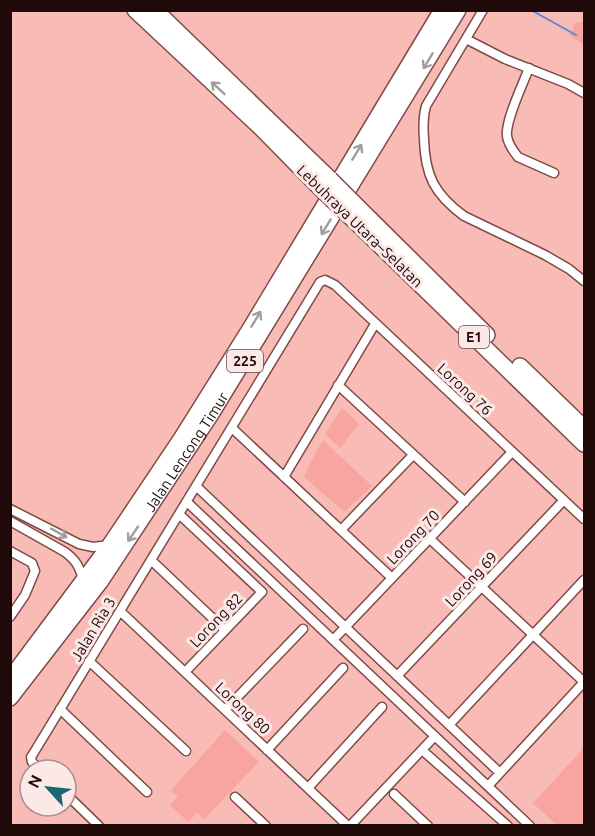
<svg xmlns="http://www.w3.org/2000/svg" width="595" height="836" viewBox="0 0 595 836" font-family="Ubuntu,sans-serif">
<rect width="100%" height="100%" fill="#f9bbb6"/>
<path fill="#f8a5a0" d="M576 22H584V45L569 35Z
M342 408 359 424 340 448 325 434Z
M323 440 372 486 344 512 304 477 306 471Z
M225 730 259 762 204 819 197 813 188 822 170 805 178 797 171 790Z
M584 748V825H557L533 803Z"/>
<g fill="none" stroke-linecap="round" stroke-linejoin="round">
<path stroke="#5d85d8" stroke-width="2" d="M531 10 576 35"/>
<g stroke="#7f4b48" stroke-width="11">
<path id="street" d="M483 10 426 106C423 117 423 127 424 139 425 175 434 194 464 216L545 255 569 269 584 281
M466 39 505 59 568 84 584 93
M529 68C523 84 505 121 507 136 508 144 514 152 518 157L554 173
M338 385 465 502
M232 428 392 578
M284 477 375 324
M196 486 500 773
M187 502 530 826
M10 509 79 544 93 547 109 545
M179 514 262 592 185 672
M10 521 65 552C77 561 79 567 84 581
M341 530 413 455
M430 539 584 682
M10 551 32 563 35 571 25 595 10 617
M151 560 225 630
M120 611 348 826
M333 640 512 452
M89 661 186 751
M397 676 564 500
M60 709 147 792
M225 710 303 629
M449 725 584 580
M267 750 343 668
M422 750 508 826
M41 770 32 762 31 757 33 754 320 282 325 280 335 285 584 519
M488 786 584 682
M308 788 382 707
M66 794 99 826
M394 794 428 826
M235 797 266 826
M350 826 435 736"/>
</g>
<g stroke="#7f4b48" stroke-width="18">
<g id="highway">
<path d="M135 10 261 128 320 188"/>
<path d="M155 10 330 179"/>
<path d="M370 219 487 335"/>
<path d="M364 230 584 444"/>
<path d="M520 366 584 428"/>
<path d="M10 679 110 545 181 439 250 329 442 10"/>
<path id="s1" d="M10 698 100 582 211 414 458 10"/>
</g>
</g>
<use href="#street" stroke="#fff" stroke-width="8"/>
<use href="#highway" stroke="#fff" stroke-width="15"/>
<g stroke="#7f4b48" stroke-width="18" stroke-linecap="butt">
<path id="highway-bridge" d="M330 179 370 219
M320 188 364 230"/>
</g>
<use href="#highway-bridge" stroke="#fff" stroke-width="15"/>
</g>
<defs><path id="oneway-shaft" d="M-6 0H5M1.5-3L5.5 0L1.5 3" fill="none" stroke-width="1.6" stroke-linecap="round" stroke-linejoin="round" transform="scale(1.5)"/></defs>
<g stroke="#a59d9d">
<use href="#oneway-shaft" transform="translate(428 61) rotate(121)"/>
<use href="#oneway-shaft" transform="translate(218 88) rotate(-137)"/>
<use href="#oneway-shaft" transform="translate(357 152) rotate(-59)"/>
<use href="#oneway-shaft" transform="translate(326 227) rotate(121)"/>
<use href="#oneway-shaft" transform="translate(256 319) rotate(-59)"/>
<use href="#oneway-shaft" transform="translate(59 533) rotate(29)"/>
<use href="#oneway-shaft" transform="translate(133 534) rotate(124)"/>
</g>
<g text-anchor="middle" dominant-baseline="central" stroke-width="6" stroke-linejoin="round" paint-order="stroke">
<g fill="#fce8e6" stroke="#614d4b" stroke-width="1.5">
<rect x="459" y="326" width="30" height="22" rx="4.5"/>
<rect x="227" y="350" width="36" height="22" rx="4.5"/>
</g>
<g font-size="14" font-weight="bold" fill="#1f0a09">
<text x="474" y="337">E1</text>
<text x="245" y="361">225</text>
</g>
<g font-size="15" fill="#1f0a09" stroke="#fce8e6">
<text transform="translate(360 226) rotate(44)">Lebuhraya Utara–Selatan</text>
<text transform="translate(465 389) rotate(43)">Lorong 76</text>
<text stroke="none"><textPath href="#s1" startOffset="303">Jalan Lencong Timur</textPath></text>
<text transform="translate(413 537) rotate(-46)">Lorong 70</text>
<text transform="translate(471 579) rotate(-47)">Lorong 69</text>
<text transform="translate(216 620) rotate(-46)">Lorong 82</text>
<text transform="translate(93 629) rotate(-59)">Jalan Ria 3</text>
<text transform="translate(243 708) rotate(43)">Lorong 80</text>
</g>
</g>
<rect width="595" height="836" fill="none" stroke="#1f0a09" stroke-width="24"/>
<g transform="translate(48 788) rotate(297)"><circle r="28" fill="#fce8e6" stroke="#a48f8e" stroke-width="1.5"/>
<path d="M0-4.5L10 22L0 15L-10 22Z" fill="#1b676e"/>
<text y="-9" font-size="16" font-weight="bold" text-anchor="middle" fill="#1f0a09">N</text>
</g>
</svg>
